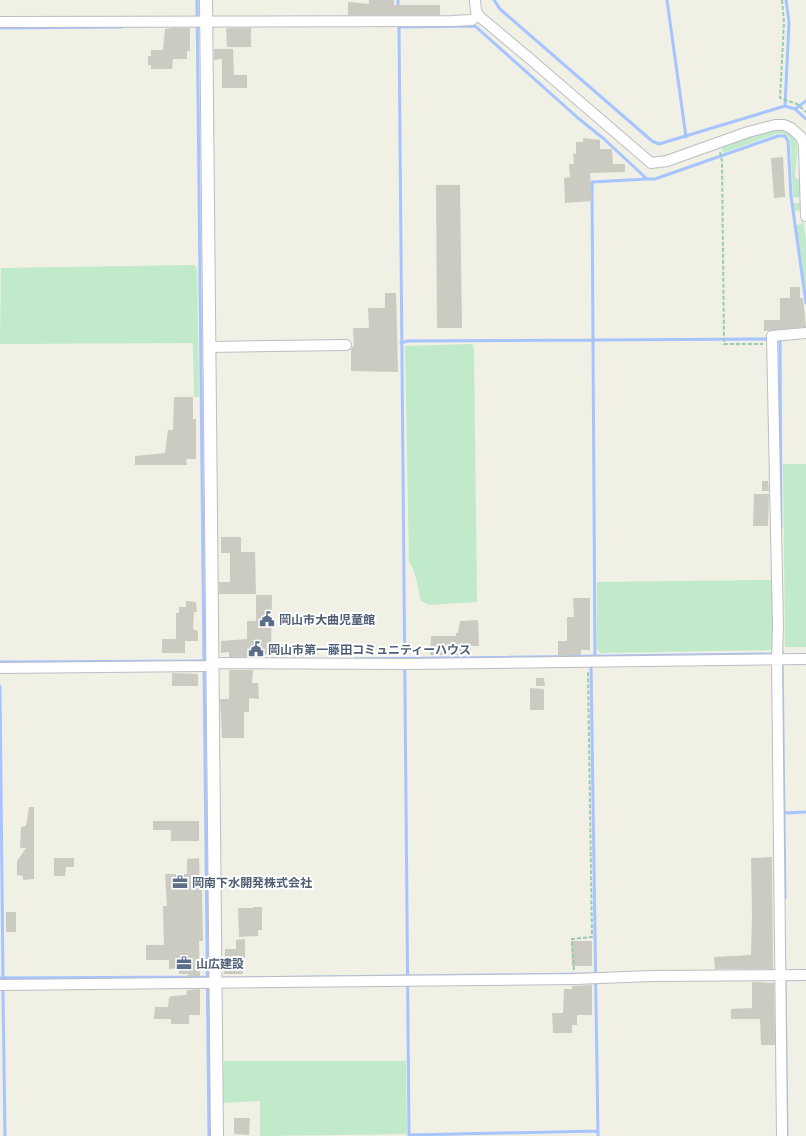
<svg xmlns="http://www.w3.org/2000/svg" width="806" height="1136" viewBox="0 0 806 1136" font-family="Mulish,'Noto Sans JP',sans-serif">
<rect width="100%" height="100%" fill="#f0f0e5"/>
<path fill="#c0eac9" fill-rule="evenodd" d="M780 128C806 135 795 158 795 178L799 179 800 196 798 198 793 197 790 140C787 133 783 133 776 134L723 153 721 147 768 131Z
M793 203H800L801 205 806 241V297ZM800 210 802 224 796 225 795 211Z
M194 265 197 268 199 397H194L193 343 0 344 1 268Z
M472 344 474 349 477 602 429 605 421 601C418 589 416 571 409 562L405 346Z
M783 464H806V647H785Z
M772 580 774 650 600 653 597 648V582Z
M224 1061H406L407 1134 260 1136V1101L221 1103Z"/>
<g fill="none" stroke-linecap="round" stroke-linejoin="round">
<path stroke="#a6c4ff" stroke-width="3" d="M197 0 209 1136
M398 0V9
M494 0 500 9 652 141 659 144 785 106 795 109 806 119
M667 0 686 137
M399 26 409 1136
M399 27 475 26 578 118 604 139 647 179H655L778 136H785L788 141 791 196 806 303
M0 28 122 27
M785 106 789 22 786 0
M795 109 806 101
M780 339 781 528
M401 343 407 341 769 339
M782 650 785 898
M595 657 592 182 647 179
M354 659 774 654
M0 662 206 661
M591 664 598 1136
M0 686 3 980
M784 813 806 812
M0 978 208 977
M224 978 588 974
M785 978 787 1136
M3 991 5 1136
M409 1135 598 1131"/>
</g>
<path fill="#cbcbc2" d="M369 0H394V5H440V15H348V2L369 4Z
M174 28H190V51H187V59H173L172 69H151V65H148V56H151V50H163L165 29Z
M229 28H251V47H227L226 29Z
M214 49H233L234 75H247V88H222V59L214 60Z
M583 138 600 140V149H612L613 164H625V172L590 173 592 201 565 203 564 178 570 177 569 164H574L573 153 576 154V142H583Z
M783 157 785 197 774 198 771 158Z
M436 185H460L462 328H437Z
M790 287H800V298H803L806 327 764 331V320H780V298H790Z
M385 293H396L398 372 351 371V349L354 345 353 328H369L368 308H385Z
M174 397H193V419H196V459H186L187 465H135V456L165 453 168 430H173V428Z
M762 481H768L769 491H762Z
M754 494H769L768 526H753Z
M221 537H241V552H255L256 594H219V582H230V553H221Z
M256 595H272L271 654 253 655V657H229V652L221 653V641L247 639V621H256Z
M573 598H590V650H581V655L558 656V641H567V617H574Z
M186 601 196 602 197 612H194L193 629 198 631V641H185V653H162V639H176V613H179V607H186Z
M478 620 479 646H470L471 655H430L431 636H456V633H458L460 621Z
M229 670H253L252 683H258L259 699 249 698V712H244V738H222L220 699H229Z
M172 673 198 674V686H172Z
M536 678H544L545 686H536Z
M530 688 544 689V710H530Z
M29 807H34V879L23 880V876L17 875V861L26 848H20L21 827 26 826Z
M153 821H199V841H171V830H153Z
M772 857 773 969H715L714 957 751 955 752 913 751 858Z
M54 858H74V867H66L65 876H54Z
M199 858 200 890H202L203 941H199L200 976 187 977 188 974H179V968L169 969V960H146V945H164L163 906H167L165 874H187V859Z
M253 907H262V930H258V936L239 937 238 908H253Z
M6 912H16V932H6Z
M245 939V958H242L243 974H224L225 949H236V940Z
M571 941H592V966H572Z
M752 982 774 983 775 1045H761L760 1019H731V1009L752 1008Z
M592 985V1015H577V1025H572V1033H553L552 1013H563L564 989H572V986Z
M200 989V1015H189V1024H171V1019H154L155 1007H168L169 998 171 996 186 995 187 990Z
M234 1118H250L249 1135 234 1134Z"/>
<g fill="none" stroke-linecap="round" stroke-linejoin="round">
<g stroke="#bcbdc5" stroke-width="12">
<path id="minor" d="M475 0 476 11 480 17 529 58 651 163 667 161 748 132 775 125H784L791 128 801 137 804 145 806 216
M0 22 452 21 472 20 478 15
M210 347 346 345
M0 668 206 666 218 663 407 664 806 659
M0 985 575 979 652 976 806 975
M782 1136 777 659 778 626 772 336 806 333"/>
</g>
<g stroke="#bcbdc5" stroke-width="14">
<path id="tertiary" d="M206 0 217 1136"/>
</g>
<path stroke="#97cbb3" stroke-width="2" stroke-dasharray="4 2" stroke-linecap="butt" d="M782 0 784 22 780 98 797 104 806 112
M720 152 722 161 724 344H763
M574 970 572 939 592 937 588 672"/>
<use href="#minor" stroke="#fff" stroke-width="10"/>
<use href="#tertiary" stroke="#fff" stroke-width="12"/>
</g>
<defs>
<g id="civic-bare" transform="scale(1.2)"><path d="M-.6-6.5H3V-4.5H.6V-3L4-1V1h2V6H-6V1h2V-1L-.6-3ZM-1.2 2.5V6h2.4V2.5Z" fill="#5c6f8a" stroke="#fff" stroke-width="2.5" paint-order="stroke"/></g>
<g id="office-bare" transform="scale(1.2)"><path d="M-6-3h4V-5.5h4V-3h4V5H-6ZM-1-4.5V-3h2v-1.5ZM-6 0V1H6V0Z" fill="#5c6f8a" stroke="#fff" stroke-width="2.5" paint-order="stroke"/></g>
</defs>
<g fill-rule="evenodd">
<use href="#civic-bare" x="267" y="619"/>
<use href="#civic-bare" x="256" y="649"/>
<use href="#office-bare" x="180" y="882"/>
<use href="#office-bare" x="184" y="963"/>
</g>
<g text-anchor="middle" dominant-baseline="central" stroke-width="4" stroke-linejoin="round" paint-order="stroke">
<g font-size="12" font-weight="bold" fill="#4e5e75" stroke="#fff" text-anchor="start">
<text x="279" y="619">岡山市大曲児童館</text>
<text x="268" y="649">岡山市第一藤田コミュニティーハウス</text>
<text x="192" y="882">岡南下水開発株式会社</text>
<text x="196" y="963">山広建設</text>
</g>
</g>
</svg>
